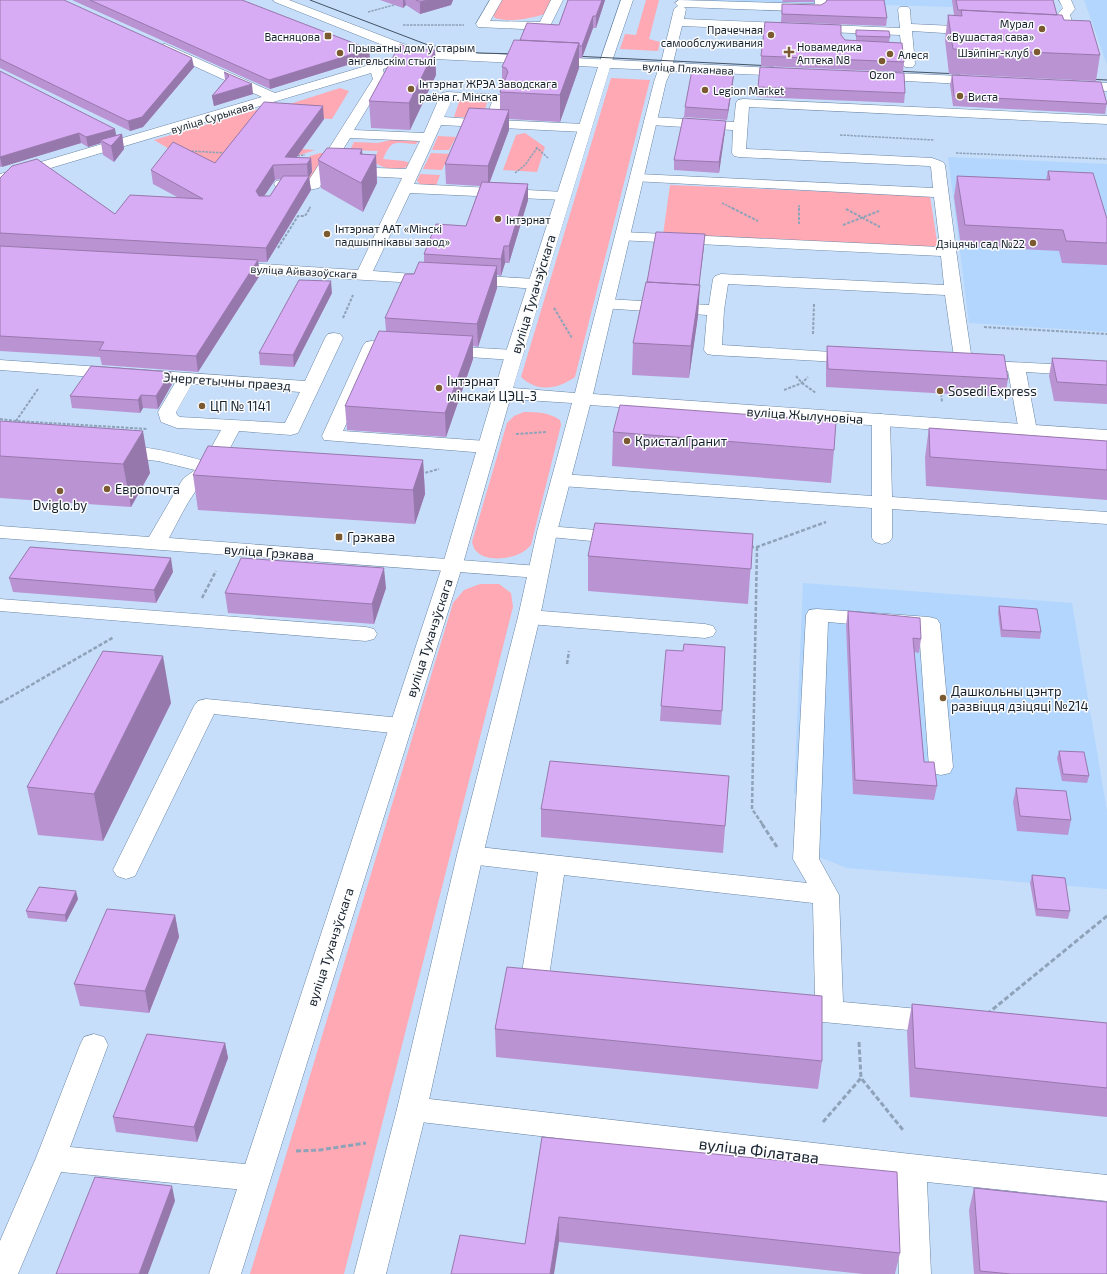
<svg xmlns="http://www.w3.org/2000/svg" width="1107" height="1274" viewBox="0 0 1107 1274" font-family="'Exo 2',sans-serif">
<rect width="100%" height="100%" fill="#c6defa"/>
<path fill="#b2d6fe" d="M712 0H1045L1049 10 886 5 887 15 710 9Z
M1084 0H1107V65Z
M948 157 1107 164V332L969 323Z
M803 583 1072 603 1107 811V889L847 868 819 857 818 796 794 794Z"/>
<path fill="#fea9b3" d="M502 0H554L546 14C529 18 513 23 495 18L493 15Z
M646 0H659L649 39 660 42 658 51 620 49 625 34 636 35Z
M611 78 650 80 575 377C558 389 538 393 521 377Z
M340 88 349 91 332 119 268 115V111Z
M460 99 488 100 482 118 454 117Z
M259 109 239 144 315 150 270 165 207 171 154 140Z
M525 133 545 147 537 172 503 170 516 135Z
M438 136 456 137 449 150H432Z
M395 139 418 141 416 144C395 143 392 138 383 159L404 161 410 163 407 167C401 169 394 170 387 168 381 167 378 163 372 163L378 151 350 150 354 142 378 143Z
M320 153H326L311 178 294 182 310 156Z
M431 153 450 154 442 170 423 169Z
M420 174 440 175 436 186 420 184 417 181Z
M670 185 930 196 938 248 663 235Z
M524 412C537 412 548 412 560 420L561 425 531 545C528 548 525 551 521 553 510 559 486 562 476 551 474 549 473 545 472 542L507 423 514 416Z
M480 584H499L511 593 513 607 344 1274H250L453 603 464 590Z"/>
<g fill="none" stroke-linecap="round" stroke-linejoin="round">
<g stroke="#6985a4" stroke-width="1">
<path id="minor" d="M490 0H502L490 21 540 22 551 0H563L550 26 548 29 544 30 478 27 476 24Z
M621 0H633L611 64 609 67H601L599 64Z
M679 0 815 4V0H827L824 10 820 12 684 7 686 9 684 19 900 28 898 9 900 7H908L910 9 911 24 976 27 980 28 982 31 980 34 976 35 912 31 915 64 913 67H905L903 64 902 51 873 50 869 49 867 46 869 43 873 42 901 44 900 35 682 26 672 67 670 70H662L660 67 674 9 678 6 675 3Z
M1059 0H1071L1075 9 1070 15 1076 33 1074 36 1054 39 1050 38 1048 35 1050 32 1063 30 1058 14 1063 8Z
M165 44 275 93 413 52H421L423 55 421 58 383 69 385 79 354 130 424 133 440 96 442 93 447 92 505 95 507 98 498 120 584 124 589 125 591 128 589 131 584 132 441 125 414 184 564 192 569 193 571 196 569 199 564 200 410 193 373 271 440 276 442 279 440 282 434 284 229 272 223 270 221 267 223 264 229 262 358 270 402 178 347 175 342 174 340 171 342 168 347 167 406 169 420 141 350 138 319 188 314 189 281 188 276 187 274 184 276 181 281 180H309L373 79 371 73 0 183V174L262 97 161 51 159 48 161 45ZM452 100 492 102 485 120 444 117Z
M743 99 1107 116V124L749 107 746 149 932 158 943 162 945 165C953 230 962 295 972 360L1107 367V377L1026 372 1037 431 1035 435 1028 437 1021 435 1019 431 1008 371 970 368 964 369 958 368 955 364 945 295 728 284 724 310 722 345 862 354 865 358 862 362 856 363 713 355 707 354 704 350 707 315 601 308 599 304 601 300 607 299 709 305 713 279 715 276 721 274 944 285 941 256 618 240 615 237 618 234 623 232 940 247 934 197 633 181 631 178 633 175 638 174 933 188 931 167 929 166 739 157 734 156 732 153 733 130 651 125 646 124 644 121 646 118 651 117 734 122 736 103 738 100Z
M466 275 536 279 542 281 544 284 542 287 536 289 460 283 458 280 460 277Z
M334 333 340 334 343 338 298 433 291 435 239 431 222 463 236 465 239 469 236 473C229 475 220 472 214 474 196 481 178 522 169 538L539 566 546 568 549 572 546 576 539 578 0 538V526L149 537 181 482 184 478 195 470 158 461 110 456 108 452 110 448C136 442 179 454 204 461L221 430 177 428 161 422 158 412 175 383 0 370V360L305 381 325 338 328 334ZM192 384 300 392 285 423 180 417 177 415 176 412Z
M372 341 407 344 410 348 407 352 401 353 378 352 343 431 486 441 493 443 495 447 493 451 486 453 324 440 322 436 363 346 366 342Z
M444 346 514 350 520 351 523 355 520 359 514 360 438 355 435 351 438 347Z
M881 414 888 416 890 420 892 497 1107 512V524L892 509V538L889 542 882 544 875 542 872 538V508L561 486 554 484 551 480 554 476 561 474 872 496V420L874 416Z
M547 526 622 532 629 534 632 538 629 542 622 544 540 536 537 532 540 528Z
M0 599 366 627 374 629 377 634 374 639 366 641 0 611Z
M817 609 929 617 937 619 940 624 953 767 950 773 941 775 932 773 929 767 919 630 828 622 819 859 839 895 843 1002 940 1011 950 1014 954 1022 950 1030 940 1033 791 1019 781 1016 777 1008 781 1000 791 997 815 999 813 903 564 875 549 976 558 979 562 986 558 993C546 997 536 996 524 992L520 985 538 872 470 864 461 861 457 855 461 849 470 846 807 883 793 859 806 615 809 610Z
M529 610 705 624 713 626 716 631 713 636 705 638 529 624 521 622 518 617 521 612Z
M206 699 401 718 409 721 413 726 409 731 401 734 214 714 135 876 126 879 117 876 113 870 194 706 198 701Z
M94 1034 104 1037 108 1045 70 1147 255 1165 266 1169 270 1178 266 1187 255 1191 61 1172 18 1274H0V1241L36 1158 80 1045 84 1037Z
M412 1097 911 1154 1107 1175V1201L927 1182 931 1274H899L896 1178 412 1121 402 1118 397 1109 402 1100Z"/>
</g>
<g stroke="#6985a4" stroke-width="1">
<path id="major" d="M273 0H289L398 42 418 49 435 51 794 69 795 72 794 75 789 76 671 71 666 82 593 394 1107 430V442L590 405 557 532 540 617 483 855 427 1109 386 1274H354L397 1109 457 855 518 617 537 532 572 403 510 399 462 567 241 1274H209L442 567 505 355 598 67 435 59 416 56 390 48 275 2ZM610 68 658 70 654 82 575 393 513 388Z
M874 72 981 77 986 78 987 81 986 84 981 85 869 79 868 76 869 73Z
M1073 81 1107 83V91L1068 88 1066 85 1068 82Z"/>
</g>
<path stroke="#8ea2b9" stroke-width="1.5" stroke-dasharray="2.5 1" stroke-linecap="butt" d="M368 12 394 5
M403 25H464
M840 135 934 140
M536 147 548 158
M188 151 227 153
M956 153 1107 159
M294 156 305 155
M515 173 525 165 537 148
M722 203 734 209
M799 205V209
M309 209 311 206"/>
<path stroke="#8ea2b9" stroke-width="2" stroke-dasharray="3 1.5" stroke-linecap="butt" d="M732 208 758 221
M799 208V224
M846 209 880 227
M843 225 879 211
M278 248 298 216H305L310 208
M554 308 572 338
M343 318 353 295
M984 327 1107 334
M813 334 814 304
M796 376 802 383 816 393
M38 389 16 421 148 429
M784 390 802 383 808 377
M941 394 942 402
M459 398 470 399
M0 419 16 421
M516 434 547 432
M421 474 439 469"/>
<path stroke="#8ea2b9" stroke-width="2.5" stroke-dasharray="4 2" stroke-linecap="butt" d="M750 547H757L826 522
M757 547 752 809 763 825
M202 598 216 571
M567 664 569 651
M0 703 114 637"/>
<path stroke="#8ea2b9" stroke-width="3" stroke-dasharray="5 2.5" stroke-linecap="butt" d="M762 824 777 847
M987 1014 1107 916
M859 1042 861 1078 903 1130
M823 1122 861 1078
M296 1151 320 1150 366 1143"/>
<use href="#minor" fill="#fff" fill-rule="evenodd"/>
<use href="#major" fill="#fff" fill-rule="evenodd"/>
<path stroke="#435162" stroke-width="1" d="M310 0 428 45 478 53 519 54
M573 56 773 66
M893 71 960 74
M1084 79 1107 80"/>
</g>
<path fill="#ba93d3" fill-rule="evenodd" d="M0 0 194 67 143 127 130 131 0 68Z
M72 0H242L370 58 270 89Z
M380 0H453L451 5 420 14 406 5 403 8Z
M568 0H605L596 28H593L582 58H579V68L560 122 509 119V130L490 182 528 184V200L509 263H505L501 276 497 275V288L478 347 473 346V359L446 437 347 430 345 406 386 331 385 318 414 274 424 262V254L466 226 480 186 446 184 445 164 500 110V92L502 86V67L520 40 559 25Z
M783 0H814V2H782Z
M952 0H1053L1057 15 1064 20 1100 55 1096 81 949 74 945 40 948 15H954Z
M782 4 887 18 886 26 781 22Z
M856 30 890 37 889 42 904 62 903 72 761 66V56L845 40H856Z
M411 49 435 50 436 75 410 130 371 128 369 101Z
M0 71 116 135 122 134 124 149 114 162 103 155 101 143 88 147 81 143 0 167Z
M224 72 253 94 214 106 212 96 225 80Z
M952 75 1107 102 1105 114 953 106 950 85Z
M733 82 727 120 684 117 685 107Z
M758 87 905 93 904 103 757 97Z
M324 119 296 158H311L312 172 309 177 311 190 267 262H258L260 275 198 372 102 365 100 357 0 351V178L115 214 177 197 153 184 151 170 215 163ZM281 179 270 196H264L275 180Z
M726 121 725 131 719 173 674 170V160Z
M362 149V154L376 155 377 183 363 212 321 188 318 160Z
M1048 171 1107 219V265L1062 263 1059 251 961 246 954 197 957 176 1046 180Z
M704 246 699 285 698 316 689 378 632 375 633 343 647 282Z
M332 293 294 367 260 365 259 353Z
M827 346 1008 379 1005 397 826 387V364Z
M1052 358 1107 361V404L1054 401 1049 376Z
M171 372 172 384 158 409 143 408 140 413 72 408 70 396Z
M0 421 150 473 131 507 0 498Z
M929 428 1107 441V500L926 486 925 457Z
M613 432 834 450 831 483 612 466Z
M423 460 425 494 415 524 198 510 193 475Z
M753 534 748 604 588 591V556Z
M173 572 156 603 13 592 9 578Z
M386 588 374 624 228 613 225 593Z
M999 606 1041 632 1040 639 1001 637 998 613Z
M848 611 921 639 919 653 914 652 924 762 937 786 934 800 853 794 846 625Z
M171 703 103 841 38 835 27 787Z
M661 706 722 711 721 725 660 721Z
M1059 751 1089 776 1087 783 1062 781 1057 758Z
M729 776 723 853 541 837V809Z
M1016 788 1071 820 1068 835 1017 831 1013 802Z
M1032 875 1070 911 1068 919 1036 916 1030 883Z
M78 899 66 922 28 918 26 911Z
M175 915 179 937 149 1013 80 1006 74 984Z
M912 1004 1107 1023V1117L910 1097 907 1032Z
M495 1029 822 1061 818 1089 496 1057Z
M225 1043 228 1058 197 1142 116 1132 113 1117Z
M542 1137 900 1253 895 1274H863L559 1242 525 1244Z
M974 1188 1107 1274H974L969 1210Z"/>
<path fill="#9778ac" d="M403 0H405L406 5 403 8Z
M428 0H453L451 5 420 14V2Z
M602 0H605L596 28V16Z
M593 16V28L582 58V46Z
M579 43V68L560 122V95Z
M369 49 370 58 270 89 269 80Z
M435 50 436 75 410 130 409 103Z
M192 58 194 67 143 127 130 131 128 121Z
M734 72 733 82 727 120 728 110Z
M252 84 253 94 214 106 212 96Z
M323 106 324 119 291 165 285 157Z
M509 110V130L488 186V166Z
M726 121 725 131 719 173V162Z
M115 129 117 139 100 140 101 143 88 147 86 137Z
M79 133 81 143 2 167 0 157Z
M122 134 124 149 114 162 111 146Z
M362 149 364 177 376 155 377 183 363 212 360 154Z
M311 158 312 172 309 177 311 190 267 262 266 248 308 178 307 164Z
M273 165 275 180 258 205 256 191Z
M528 184V200L509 263V246Z
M705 234 704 246 697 300 700 285 698 316 689 378 691 346Z
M504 246 505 263 501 276V259Z
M258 260 260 275 198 372 196 356Z
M497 266V288L478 347 477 324Z
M331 281 332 293 294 367 293 355Z
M473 336V359L446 437 445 413Z
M171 372 172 384 158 409 156 396Z
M141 395 143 408 140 413 138 400Z
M143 431 150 473 131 507 123 464Z
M423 460 425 494 415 524 413 490Z
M171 558 173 572 156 603 154 590Z
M384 568 386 588 374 624 372 604Z
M163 656 171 703 103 841 94 794Z
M76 891 78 899 66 922 65 915Z
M175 915 179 937 149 1013 145 991Z
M225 1043 228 1058 197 1142 194 1127Z
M172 1186 175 1201 148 1274H139Z
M559 1217V1242L554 1274H550Z"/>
<path fill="#d8abf5" stroke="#9778ac" d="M0 0H64L192 58 142 117 128 121 0 59Z
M90 0H242L369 49 269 80Z
M416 0H428L420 2Z
M568 0H602L596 16H593L582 46H579V43L520 40 527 23 559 25Z
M827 0H884L887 18 782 14V4L821 5 826 2Z
M956 0H1053L1057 15 958 10Z
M961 10 1062 15 1064 20 1090 21 1100 55 953 49 948 15 962 16Z
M765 22 841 25V35L845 40 902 43 904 62 761 56Z
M856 30 889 31 890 37 856 36Z
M514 40 579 43 560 95 500 92 508 72 506 68 502 67Z
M400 44 411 49 435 50 409 103 369 101Z
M760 67 904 73 905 93 758 87Z
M692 70 734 72 728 110 685 107Z
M0 71 115 129 86 137 79 133 0 157Z
M224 72 252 84 212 96 229 76Z
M952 75 1101 82 1107 104 954 96Z
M264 102 323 106 285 157 311 158 307 164 273 165 256 191 259 196H270L283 176H309L266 248 0 233V178L12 166 37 159 115 214 130 195 203 199 151 170 173 142 215 163Z
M469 108 509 110 488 166 445 164Z
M683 118 726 121 719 162 674 160Z
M122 134 111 146 100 140Z
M327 148 362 149 360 154 376 155 361 183 318 160Z
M1048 171 1093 173 1107 219V243L1066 241 1063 230 965 225 957 176 1050 180Z
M482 182 528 184 509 246H504L501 259 424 254 436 224 466 226Z
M656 232 705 234 699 285 647 282Z
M0 246 258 260 196 356 99 350 104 342 0 336Z
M419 262 497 266 477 324 385 318 405 274H414Z
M299 280 331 281 293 355 259 353Z
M646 282 700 285 691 346 633 343Z
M379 331 473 336 445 413 345 406Z
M827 346 1004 355 1008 379 828 369Z
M1052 358 1107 361V385L1057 382Z
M91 366 171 372 156 396 141 395 138 400 70 396Z
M620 405 836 421 834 450 613 432Z
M0 421 143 431 123 464 0 456Z
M929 428 1107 441V470L930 457Z
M208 446 423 460 413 490 193 475Z
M595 523 753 534 751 569 588 556Z
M30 547 171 558 154 590 9 578Z
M241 558 384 568 372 604 225 593Z
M999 606 1037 609 1041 632 1002 630Z
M848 611 920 618 921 639 913 638 924 762H934L937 786 855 780Z
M684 644 725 647 722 711 661 706 666 650 683 651Z
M103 651 163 656 94 794 27 787Z
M1059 751 1084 752 1089 776 1063 774Z
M550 761 729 776 725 826 541 809Z
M1016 788 1066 791 1071 820 1020 816Z
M1032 875 1065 878 1070 911 1037 909Z
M39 887 76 891 65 915 26 911Z
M107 909 175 915 145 991 74 984Z
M507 967 822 996V1061L495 1029Z
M912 1004 1107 1023V1088L915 1068Z
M147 1034 225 1043 194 1127 113 1117Z
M542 1137 897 1172 900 1253 559 1217 550 1274H451L460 1235 525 1244Z
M95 1177 172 1186 139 1274H56Z
M974 1188 1107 1202V1274H1011L980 1271Z"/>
<g fill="#7b5a31" stroke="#fcfcfc" stroke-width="1.5">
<circle cx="1042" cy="29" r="4"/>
<circle cx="771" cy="35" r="4"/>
<rect x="324" y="32" width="8" height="8" rx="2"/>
<path d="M787 46h4v4h4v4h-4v4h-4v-4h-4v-4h4z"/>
<circle cx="1037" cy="52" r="4"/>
<circle cx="340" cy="53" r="4"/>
<circle cx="890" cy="54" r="4"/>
<circle cx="882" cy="61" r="4"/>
<circle cx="411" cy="89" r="4"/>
<circle cx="705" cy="90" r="4"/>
<circle cx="960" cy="96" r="4"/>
<circle cx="498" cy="219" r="4"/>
<circle cx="327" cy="234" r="4"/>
<circle cx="1033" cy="243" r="4"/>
<circle cx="439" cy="388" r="4"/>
<circle cx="940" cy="391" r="4"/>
<circle cx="202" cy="406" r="4"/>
<circle cx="627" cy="441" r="4"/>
<circle cx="107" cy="489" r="4"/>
<circle cx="60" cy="491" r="4"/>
<rect x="335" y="533" width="8" height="8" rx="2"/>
<circle cx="943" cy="698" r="4"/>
</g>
<g text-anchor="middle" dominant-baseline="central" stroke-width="3" stroke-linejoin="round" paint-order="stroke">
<g font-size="11" fill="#15202d" stroke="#fcfcfc" text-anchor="start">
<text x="1034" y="23" text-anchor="end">Мурал<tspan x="1034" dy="13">«Вушастая сава»</tspan></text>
<text x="763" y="29" text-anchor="end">Прачечная<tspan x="763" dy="13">самообслуживания</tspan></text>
<text x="320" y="36" text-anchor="end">Васняцова</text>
<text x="797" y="46">Новамедика<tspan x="797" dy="13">Аптека N8</tspan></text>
<text x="348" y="47">Прыватны дом ў старым<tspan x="348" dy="13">ангельскім стылі</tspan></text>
<text x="1029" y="52" text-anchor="end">Шэйпінг-клуб</text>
<text x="898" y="54">Алеся</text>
<text x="882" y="74" text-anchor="middle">Ozon</text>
<text x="419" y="83">Інтэрнат ЖРЭА Заводскага<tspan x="419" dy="13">раёна г. Мінска</tspan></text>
<text x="713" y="90">Legion Market</text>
<text x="968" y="96">Виста</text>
<text x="506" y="219">Інтэрнат</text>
<text x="335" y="228">Інтэрнат ААТ «Мінскі<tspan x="335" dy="13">падшыпнікавы завод»</tspan></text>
<text x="1025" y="243" text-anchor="end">Дзіцячы сад №22</text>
</g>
<g font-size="11" fill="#15202d" stroke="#fcfcfc">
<text transform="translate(688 68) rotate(3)">вуліца Пляханава</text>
<text transform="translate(212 117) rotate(-17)">вуліца Сурыкава</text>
<text transform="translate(304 271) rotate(3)">вуліца Айвазоўскага</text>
</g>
<g font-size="13" fill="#15202d" stroke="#fcfcfc">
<text transform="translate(533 294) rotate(-73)">вуліца Тухачэўскага</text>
<text transform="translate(227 381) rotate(4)">Энергетычны праезд</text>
<text transform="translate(805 415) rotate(4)">вуліца Жылуновіча</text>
<text transform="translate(269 552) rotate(4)">вуліца Грэкава</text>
<text transform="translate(429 638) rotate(-72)">вуліца Тухачэўскага</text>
<text transform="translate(330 947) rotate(-72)">вуліца Тухачэўскага</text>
</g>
<g font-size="13" fill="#15202d" stroke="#fcfcfc" text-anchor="start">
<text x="447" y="381">Інтэрнат<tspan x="447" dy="15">мінскай ЦЭЦ-3</tspan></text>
<text x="948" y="391">Sosedi Express</text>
<text x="210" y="406">ЦП № 1141</text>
<text x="635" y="441">КристалГранит</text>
<text x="115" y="489">Европочта</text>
<text x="60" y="505" text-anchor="middle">Dviglo.by</text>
<text x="347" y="537">Грэкава</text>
<text x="951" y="691">Дашкольны цэнтр<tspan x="951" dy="15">развіцця дзіцяці №214</tspan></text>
</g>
<g font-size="16" fill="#15202d" stroke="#fcfcfc">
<text transform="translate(759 1150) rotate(7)">вуліца Філатава</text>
</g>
</g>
</svg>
